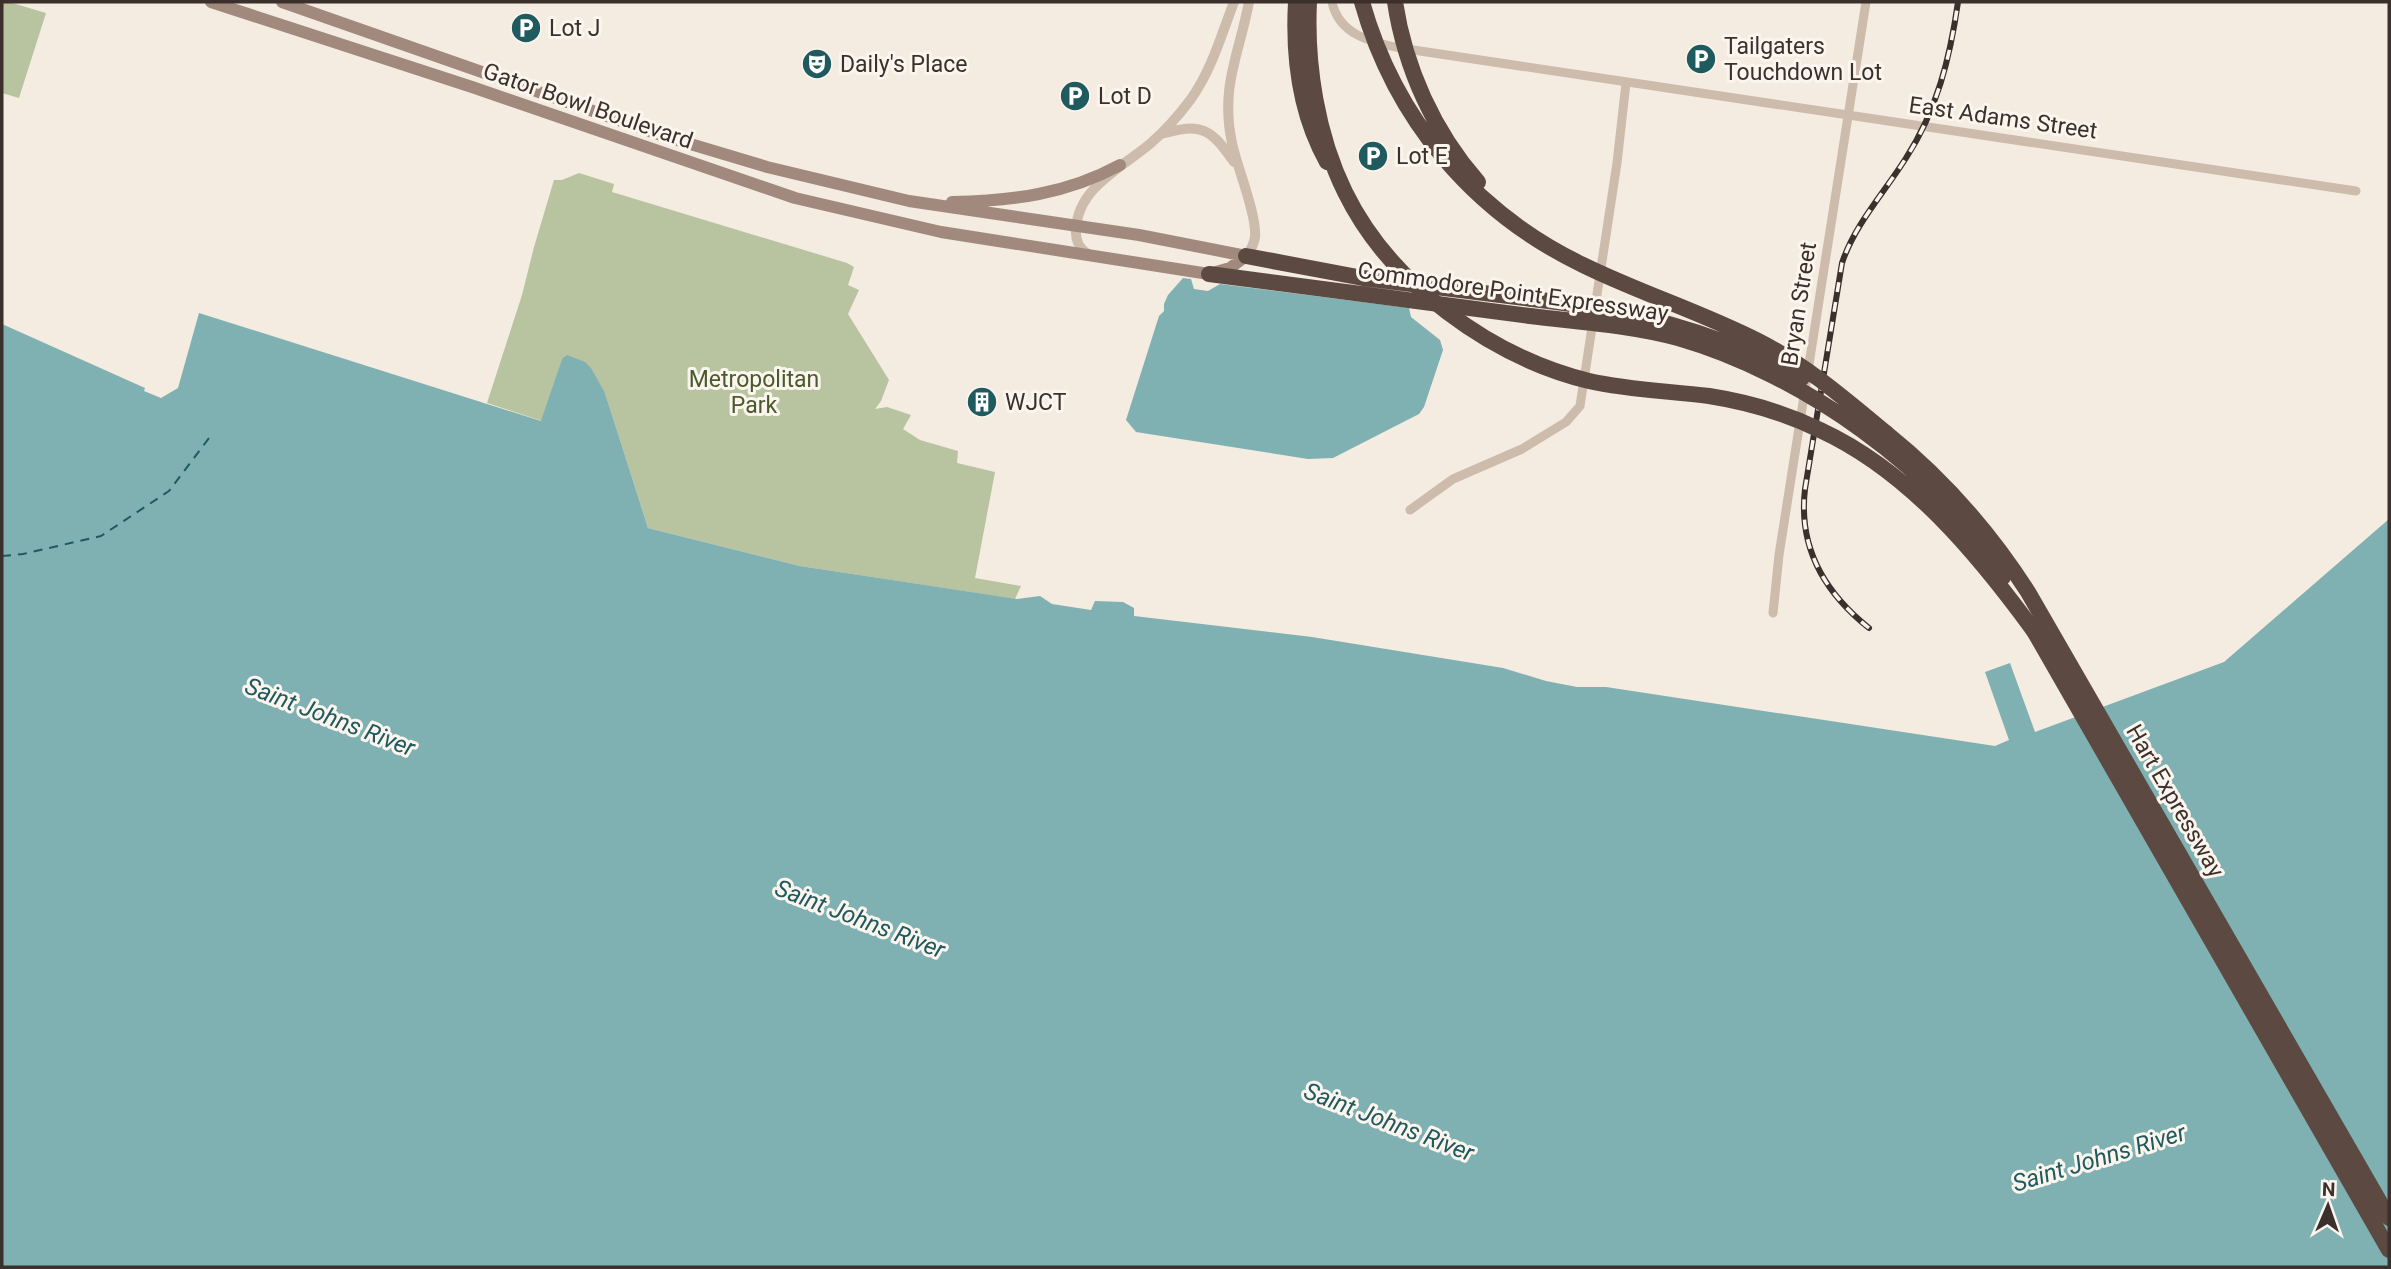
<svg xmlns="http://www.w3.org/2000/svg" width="2391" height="1269" viewBox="0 0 2391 1269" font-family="Roboto,sans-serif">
<rect width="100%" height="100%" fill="#f4ebe1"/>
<path fill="#b8c4a0" d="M2 2H9L46 13 19 98 2 93Z
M579 173 614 184 612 192 847 263 854 267 848 285 859 290 848 314 889 380 881 401 875 409 887 407 911 415 903 429 920 440 958 451 957 463 995 472 975 578 1021 586 1015 599 800 566 648 528 605 393 562 359 542 421 487 403 522 295 534 247 554 180H562Z"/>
<path fill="#7fb0b2" d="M1183 278 1191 279 1194 289 1208 291 1220 284 1409 308 1411 317 1440 340 1443 350 1424 407 1419 414 1333 458 1308 459 1136 432 1126 420 1159 316 1164 311V304L1168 295Z
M199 313 541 421 562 359 567 355 585 362 591 368 605 393 648 528 800 566 1017 599 1040 596 1052 604 1091 610 1095 601 1123 602 1134 608V616L1312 637 1503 668 1546 681 1577 687H1606L1995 746 2009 740 1985 672 2010 663 2035 732 2224 662 2389 519V1267H2V324L145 388 144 391 161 398 178 388Z"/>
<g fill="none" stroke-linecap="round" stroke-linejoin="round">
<path stroke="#1f5a5e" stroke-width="2" stroke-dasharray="9 7" stroke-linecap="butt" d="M2 556 23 554 101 536 169 491 209 438"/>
<path stroke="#cdbbac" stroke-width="9" d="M1332 2C1339 35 1371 42 1400 48L2356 191
M1410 510 1453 479 1522 449 1566 422 1580 406 1617 163 1626 83
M1773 613 1779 555 1866 2"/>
<path stroke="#cdbbac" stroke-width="10" d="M1161 134C1202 122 1211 129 1234 162
M1090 255C1079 249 1075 241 1076 229 1078 187 1123 167 1151 143 1166 130 1179 115 1191 99 1212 69 1221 36 1234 2
M1246 256C1251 250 1254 244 1255 237 1257 215 1237 167 1232 143 1220 87 1239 55 1249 2"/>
<path stroke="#a18a7d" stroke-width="12" d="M211 2 472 87 795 198 941 232 1209 274 1230 268 1246 256
M282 2 667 137 767 167 909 201 1139 235 1246 256
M952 202C1012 201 1067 194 1120 165"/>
<path stroke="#5c4a42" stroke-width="16" d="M1296 2C1293 56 1300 114 1327 162
M1246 256 1363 278 1532 299
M1209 274 1530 316
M1886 433C1942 478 1989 531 2028 592L2389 1218
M2034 631 2389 1250"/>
<g stroke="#3b302b" stroke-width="6">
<path id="rail" d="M1869 628C1825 593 1798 548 1805 489L1842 263C1855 224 1884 193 1906 158 1937 110 1950 58 1958 2"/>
</g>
<use href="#rail" stroke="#fbf5ee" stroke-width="3.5" stroke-dasharray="10" stroke-linecap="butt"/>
<path stroke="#5c4a42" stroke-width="16" d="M1309 2C1306 65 1317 135 1345 192 1390 284 1491 357 1589 381 1628 390 1669 391 1709 396 1748 402 1785 413 1820 430 1909 471 1977 553 2034 631
M1362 2C1395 119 1473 212 1583 265 1640 293 1701 312 1758 341 1806 365 1845 399 1886 433
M1395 2C1405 68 1434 132 1478 182
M1532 299C1630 310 1715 330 1802 378
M1530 316C1579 322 1630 325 1678 338 1800 373 1937 468 2003 577"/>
</g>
<defs>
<g id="parking-disc" transform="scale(1.575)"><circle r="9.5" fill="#1f5a5e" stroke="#fbf5ee"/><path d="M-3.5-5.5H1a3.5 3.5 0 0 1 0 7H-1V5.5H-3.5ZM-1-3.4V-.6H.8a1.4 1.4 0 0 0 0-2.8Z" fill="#fff"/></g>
<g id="theatre-disc" transform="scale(1.575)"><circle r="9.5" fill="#1f5a5e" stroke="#fbf5ee"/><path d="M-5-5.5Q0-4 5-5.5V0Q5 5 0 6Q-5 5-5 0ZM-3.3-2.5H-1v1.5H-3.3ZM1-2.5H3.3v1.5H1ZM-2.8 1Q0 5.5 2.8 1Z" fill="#fff"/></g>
<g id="building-disc" transform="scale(1.575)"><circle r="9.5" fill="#1f5a5e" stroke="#fbf5ee"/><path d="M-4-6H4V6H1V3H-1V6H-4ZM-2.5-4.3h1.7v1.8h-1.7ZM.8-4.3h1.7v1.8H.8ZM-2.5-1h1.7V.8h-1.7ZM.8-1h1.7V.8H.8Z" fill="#fff"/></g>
</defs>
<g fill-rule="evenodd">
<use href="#parking-disc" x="526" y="28"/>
<use href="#parking-disc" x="1701" y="59"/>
<use href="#theatre-disc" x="817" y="64"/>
<use href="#parking-disc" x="1075" y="96"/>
<use href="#parking-disc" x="1373" y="156"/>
<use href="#building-disc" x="982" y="402"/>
</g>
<g text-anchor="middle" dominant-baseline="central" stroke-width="6" stroke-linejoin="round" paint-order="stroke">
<g font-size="23" fill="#3b302b" stroke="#fbf5ee" text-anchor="start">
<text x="549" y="28">Lot J</text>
<text x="1724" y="46">Tailgaters<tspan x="1724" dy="26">Touchdown Lot</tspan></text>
<text x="840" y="64">Daily's Place</text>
<text x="1098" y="96">Lot D</text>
<text x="1396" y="156">Lot E</text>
<text x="1005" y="402">WJCT</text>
</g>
<g font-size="23" fill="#3b302b" stroke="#fbf5ee">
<text transform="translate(588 106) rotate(19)">Gator Bowl Boulevard</text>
<text transform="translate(2003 118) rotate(8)">East Adams Street</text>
<text transform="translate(1513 292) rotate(8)">Commodore Point Expressway</text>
<text transform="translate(1799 304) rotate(-81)">Bryan Street</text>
<text transform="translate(2175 801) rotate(60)">Hart Expressway</text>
</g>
<g font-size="23" fill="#4a5a2e" stroke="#fbf5ee">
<text x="754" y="379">Metropolitan<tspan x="754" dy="26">Park</tspan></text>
</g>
<g font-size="24" font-style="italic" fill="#1f5a5e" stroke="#fbf5ee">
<text transform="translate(330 717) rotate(21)">Saint Johns River</text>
<text transform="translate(860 919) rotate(21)">Saint Johns River</text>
<text transform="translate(1389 1122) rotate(21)">Saint Johns River</text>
<text transform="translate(2099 1158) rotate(-17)">Saint Johns River</text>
</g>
</g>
<rect width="2391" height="1269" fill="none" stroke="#3b302b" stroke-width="7"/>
<g transform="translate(2328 1206) rotate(2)" stroke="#fbf5ee" stroke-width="5" paint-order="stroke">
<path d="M0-5L12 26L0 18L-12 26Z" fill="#3b302b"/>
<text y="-10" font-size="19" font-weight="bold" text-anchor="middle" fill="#3b302b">N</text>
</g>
</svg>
